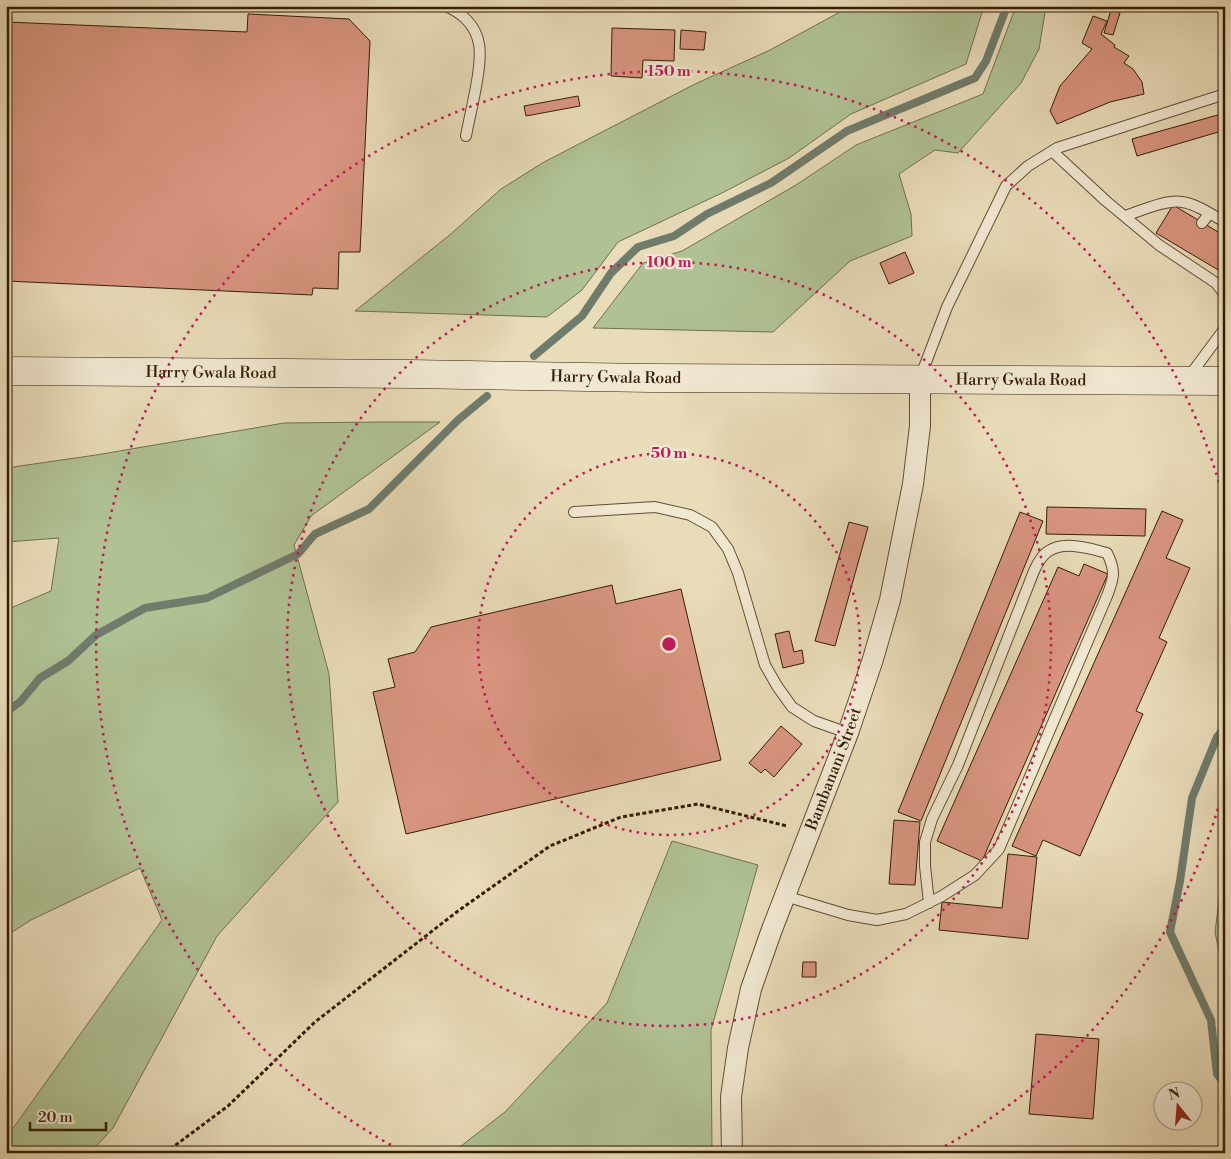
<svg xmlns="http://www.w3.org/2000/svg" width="1231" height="1159" viewBox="0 0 1231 1159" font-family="'Libre Bodoni',serif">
<rect width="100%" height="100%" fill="#e9dcb9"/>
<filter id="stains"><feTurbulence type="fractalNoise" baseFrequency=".004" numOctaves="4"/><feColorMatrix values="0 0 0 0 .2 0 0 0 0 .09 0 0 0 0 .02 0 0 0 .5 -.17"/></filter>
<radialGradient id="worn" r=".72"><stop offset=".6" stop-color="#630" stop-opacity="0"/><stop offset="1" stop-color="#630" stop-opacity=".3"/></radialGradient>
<path fill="#b0c294" stroke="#72704c" d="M851 6H984L966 64 851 114 789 158 724 192 618 242 582 290 547 317 355 311 452 233 501 189 544 162 695 84 770 50Z
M1016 6H1046L1039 49 1021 83 958 153 935 150 899 174 911 214 912 236 850 261 773 332 593 328 643 263 682 251 796 185 856 145 983 94Z
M382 422H440L311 516 294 545 329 674 338 802 217 936 113 1128 90 1153H6V1138L162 920 140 868 31 920 6 936V610L51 591 59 538 6 542V468L96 455 284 423Z
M672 841 758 865 711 1030 712 1153H452L505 1112 607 1003Z
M1225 855V981L1215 932Z"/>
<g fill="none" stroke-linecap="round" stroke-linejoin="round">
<path stroke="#6f7c6c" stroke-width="8" d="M534 356 582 316 611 273 638 247 674 236 707 214 771 183 847 131 975 78 986 61 1007 6
M6 712 20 702 40 678 68 661 96 635 145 608 207 598 298 554 315 534 369 509 458 420 487 396
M1225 728 1217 737 1192 798 1180 881 1170 932 1211 1020 1217 1074 1225 1085"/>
</g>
<path fill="#d99580" stroke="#341d04" d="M1111 10 1120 13 1113 35 1104 33Z
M248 14 349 19 370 41 360 252H339L338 289 313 288 312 295 6 281V22L247 32Z
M1093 16 1107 21 1101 34 1115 45 1114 47 1129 56 1124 63 1133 69 1142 82 1144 94 1110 102 1057 124 1050 111 1060 86 1092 49 1082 43Z
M612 28 675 30 674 61 643 60 642 78 611 76Z
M681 30 706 32 704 50 680 49Z
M578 96 580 106 526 116 524 106Z
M1225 113V130L1137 156 1132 139Z
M1173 205 1225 236V274L1156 233Z
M905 252 914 273 889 284 880 263Z
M1047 507 1146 509 1145 536 1046 534Z
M1162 511 1183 520 1166 558 1190 568 1159 638 1167 642 1136 711 1143 714 1080 856 1043 840 1036 856 1012 846Z
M1020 512 1043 521 921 821 898 812Z
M849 522 868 527 835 646 815 641Z
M1084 564 1108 574 982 861 937 841 1058 567 1079 576Z
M612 585 616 604 681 589 721 760 406 834 373 692 395 687 388 659 415 652 431 627Z
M789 631 794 652 802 650 804 663 783 668 775 634Z
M781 726 802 744 774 777 765 769 761 773 749 763Z
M894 820 920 822 915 885 889 884Z
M1008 854 1037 857 1028 939 939 930 942 902 1002 908Z
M803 962H816V977H802Z
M1036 1034 1099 1039 1093 1119 1029 1114Z"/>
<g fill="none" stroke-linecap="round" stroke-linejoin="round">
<g stroke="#614d31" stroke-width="12">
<path id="lane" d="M445 6C462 12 476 26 479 44 483 66 470 113 466 136
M1052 151 1106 201 1159 245 1216 283 1225 295
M1125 216C1140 211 1167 199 1182 202 1197 204 1212 215 1225 222
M1202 223 1209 214
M920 378 947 307 1006 186 1028 166 1057 148 1225 94
M1188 378 1225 328
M574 512 655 507 690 515 712 527 728 549 738 573 765 665 777 686 792 707 814 721 848 733
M785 896 848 915 877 920 906 914 942 896 975 875 999 849 1107 596C1114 578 1116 571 1107 553 1087 548 1058 538 1042 557 1039 561 1036 566 1034 571L958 765 932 819 925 842V866L929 903"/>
</g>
<g stroke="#614d31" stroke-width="22">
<g id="street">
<path id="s1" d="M732 1153 731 1097 738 1048 751 989 771 932 848 733 873 659 890 600 913 484 920 426V379"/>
</g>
</g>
<g stroke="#341d04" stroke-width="29">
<g id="secondary">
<path id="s2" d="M6 371 410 374 650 378 1225 381"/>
</g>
</g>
<path stroke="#341d04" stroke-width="3" stroke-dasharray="4 2.5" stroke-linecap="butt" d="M165 1153 228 1106 315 1022 458 911 550 846 621 817 698 804 787 826"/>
<use href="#lane" stroke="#f1e8d2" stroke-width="10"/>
<use href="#street" stroke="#f1e8d2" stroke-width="20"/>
<use href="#secondary" stroke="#f1e8d2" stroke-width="28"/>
</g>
<g fill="none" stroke="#c2185b" stroke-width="2.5" stroke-dasharray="2.5 5">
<circle cx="669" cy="644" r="191"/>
<circle cx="669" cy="644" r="382"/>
<path d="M1224 787A573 573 0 0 1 934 1152M404 1152A573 573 0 1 1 1224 501"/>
</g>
<g text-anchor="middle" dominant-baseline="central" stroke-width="4.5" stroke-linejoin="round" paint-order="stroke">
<g font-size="16" fill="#341d04" stroke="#f1e8d2">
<text stroke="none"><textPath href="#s2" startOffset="205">Harry Gwala Road</textPath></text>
<text stroke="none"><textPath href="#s2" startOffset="610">Harry Gwala Road</textPath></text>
<text stroke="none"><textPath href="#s2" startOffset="1015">Harry Gwala Road</textPath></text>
<text stroke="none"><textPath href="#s1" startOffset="401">Bambanani Street</textPath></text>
</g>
</g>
<circle cx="669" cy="644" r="8" fill="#c2185b" stroke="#f1e8d2" stroke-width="2.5"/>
<g font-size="15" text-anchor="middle" font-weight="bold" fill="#c2185b" stroke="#f1e8d2" stroke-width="4.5" stroke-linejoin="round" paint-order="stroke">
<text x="669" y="76">150 m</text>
<text x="669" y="267">100 m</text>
<text x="669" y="458">50 m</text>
</g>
<rect width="1231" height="1159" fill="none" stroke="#e9dcb9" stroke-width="25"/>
<rect x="8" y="8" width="1216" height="1144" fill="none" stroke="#341d04" stroke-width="2.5"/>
<rect x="12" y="12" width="1206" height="1134" fill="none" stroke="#341d04"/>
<g transform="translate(1178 1106) rotate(343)"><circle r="24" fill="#f1e8d2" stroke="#a59780"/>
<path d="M0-4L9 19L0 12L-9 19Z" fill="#8f2418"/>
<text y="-8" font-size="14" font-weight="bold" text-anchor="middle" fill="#341d04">N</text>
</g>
<path d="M30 1122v8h76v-8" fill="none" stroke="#341d04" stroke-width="2.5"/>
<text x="38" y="1122" font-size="15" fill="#341d04" stroke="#f1e8d2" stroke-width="4" paint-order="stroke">20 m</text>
<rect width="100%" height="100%" filter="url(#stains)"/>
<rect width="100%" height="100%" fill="url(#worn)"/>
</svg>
